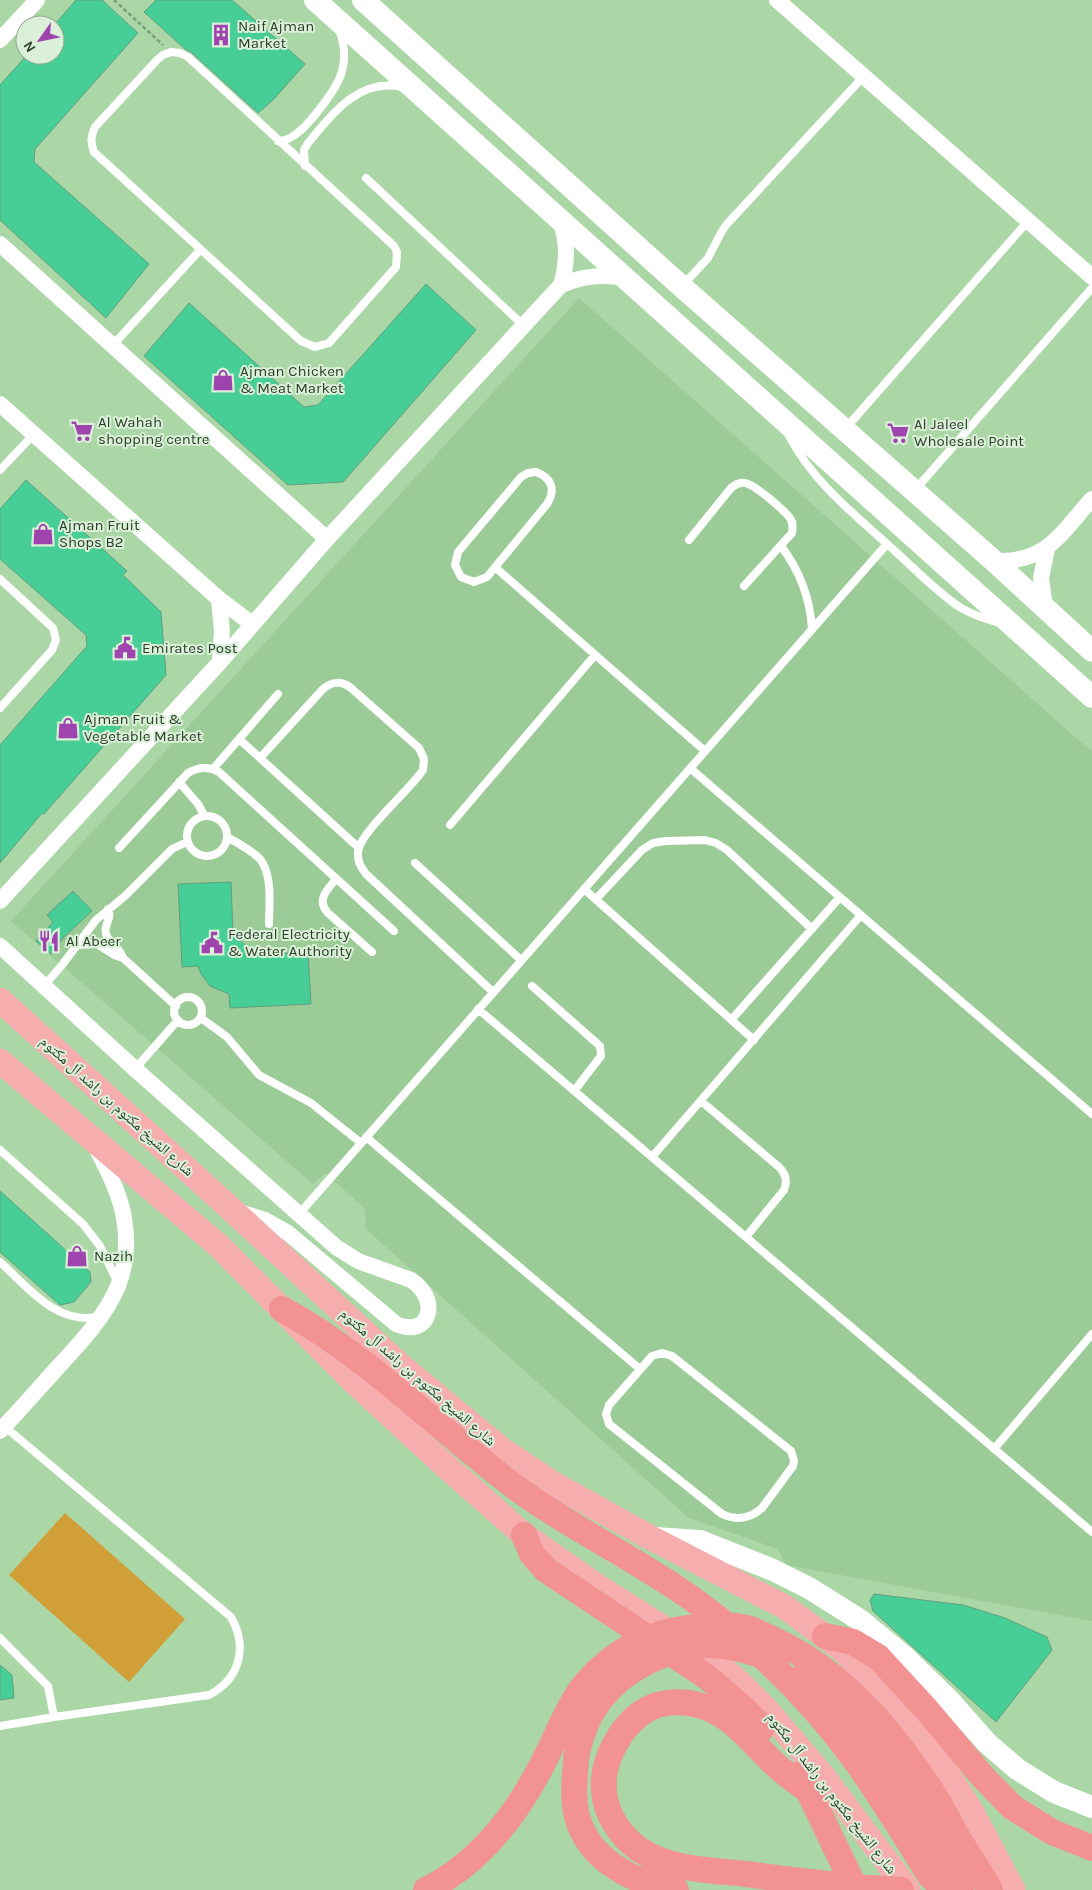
<svg xmlns="http://www.w3.org/2000/svg" width="1092" height="1890" viewBox="0 0 1092 1890" font-family="Karla,'Noto Naskh Arabic',sans-serif">
<rect width="100%" height="100%" fill="#abd6a6"/>
<path fill="#9bcb96" d="M579 298 1092 752V1621L786 1565 778 1549 689 1518 366 1229 365 1209 326 1173 313 1184 11 921Z"/>
<path fill="#d19f37" d="M65 1513 185 1619 129 1682 9 1575Z"/>
<path fill="#46ce96" stroke="#629f81" d="M76 0H102L138 33 35 149 34 162 149 264 106 318 0 220V85L27 55H55V24Z
M156 0H232L305 64 273 100 258 113 192 53 185 49 144 12Z
M426 284 476 330 343 482 288 485 144 356 189 303 304 407 318 405Z
M26 480 127 571 123 575 161 612 166 675 44 814 42 813 0 863V745L87 646 86 635 0 559V509Z
M231 882 233 934 256 955 308 952 311 1004 230 1008 229 994 210 986 201 974 198 966 182 967 178 884Z
M73 891 92 911 63 938 51 954 36 941 53 922 47 915Z
M0 1191 90 1272 91 1282 74 1302 60 1305 0 1252Z
M874 1594 963 1605 1005 1618 1047 1637 1052 1650 996 1722 873 1611 870 1600Z
M0 1665 12 1675 14 1698 0 1700Z"/>
<g fill="none" stroke-linecap="round" stroke-linejoin="round">
<path stroke="#7b9c77" stroke-width="2.5" stroke-dasharray="4 2.5" stroke-linecap="butt" d="M114 0 163 45"/>
<path stroke="#fff" stroke-width="8" d="M171 52 180 53 188 57 394 246 397 252 396 267 329 343 315 347 301 341 94 152C90 142 91 136 95 127L157 60 163 55Z
M278 141C284 140 288 140 293 136 308 127 338 88 342 71 346 57 344 44 340 32
M305 166 304 150 308 143C333 113 359 78 402 87
M366 178 524 326
M683 285 708 258 722 231 727 224 864 76
M113 345 200 250
M845 429 1029 220
M789 436C814 484 858 517 897 553 918 572 938 593 961 608 972 614 985 619 997 622
M0 470 34 434
M536 472C552 478 556 490 547 504L487 577 474 582 461 577 455 565 458 552 521 477 528 473Z
M915 490 1092 288
M689 540 731 488C735 485 739 482 745 483 754 484 784 510 790 518 793 522 793 527 792 533L744 586
M781 546C800 571 810 597 812 629
M496 568 705 751
M0 579 53 628 56 640 52 650 0 708
M239 739 359 848
M260 758 323 689C332 681 342 681 351 688L419 748 424 759 423 770C410 790 359 833 358 852 357 861 361 867 366 874L493 992
M690 768 1092 1114
M213 769 278 694
M179 782 198 804 204 815
M187 836a20 20 0 1 1 40 0a20 20 0 1 1-40 0Z
M450 825 595 655
M227 837C238 843 251 850 260 859 273 875 269 905 269 924
M119 848 188 773C198 767 208 766 219 772L394 931
M415 863 521 960
M336 879C327 890 316 900 328 913L372 952
M584 889 754 1040
M596 899 642 850 653 843 666 841 705 840 716 843 727 850 812 929
M108 909C113 919 103 924 106 934 109 944 120 947 123 958
M77 945 97 944 114 955 123 958 176 1006
M44 986 62 965 96 920 125 896 172 849 187 842
M532 986 600 1046 601 1056 574 1091
M174 1011a14 14 0 1 1 28 0a14 14 0 1 1-28 0Z
M478 1009 1092 1532
M201 1018 227 1037 259 1075 311 1103 361 1143
M732 1019 840 897
M135 1069 178 1020
M701 1101 779 1167C786 1174 788 1181 784 1190L746 1237
M366 1137 640 1369
M0 1150 83 1224 100 1246 117 1281
M652 1157 861 915
M299 1214 887 544
M0 1262C28 1287 56 1325 98 1317
M662 1353 672 1356 791 1451 794 1461 793 1466 762 1508C750 1519 737 1521 722 1514L609 1424 606 1414 609 1405 652 1356Z
M4 1426 231 1617C248 1647 240 1679 209 1695L54 1717
M994 1449 1092 1334
M0 1638 48 1686 54 1717 0 1726"/>
<path stroke="#fff" stroke-width="16" d="M777 0 1092 277
M0 40 37 0
M0 244 327 539
M561 285C583 276 601 274 625 278
M0 404 219 599 252 624
M994 561C1047 563 1060 534 1092 499
M219 599 222 631 220 662
M1045 607 1041 578 1047 549
M0 901 220 662 327 539 561 285C568 262 568 242 560 220
M0 946 135 1069 336 1247 358 1261 411 1280C441 1299 430 1339 396 1324L288 1233 265 1220 236 1211
M0 1431C20 1410 39 1388 59 1366 81 1342 105 1317 118 1286 126 1265 128 1241 124 1218 120 1193 107 1170 96 1147"/>
<path stroke="#fff" stroke-width="22" d="M315 0 1092 697
M363 0 681 286 994 561 1092 651
M654 1538 700 1541 773 1570 809 1588 860 1620 906 1658 949 1700 987 1743 1017 1769 1054 1792 1092 1807"/>
<path stroke="#f6adad" stroke-width="25" d="M0 1000 232 1210 402 1367 501 1449 552 1483 651 1538 785 1607 842 1649 889 1695 932 1750 972 1812 1013 1890
M0 1061 218 1245 350 1378 440 1461 524 1535 597 1586 708 1656 738 1681 766 1709 823 1776 908 1890"/>
<path stroke="#f39292" stroke-width="26" d="M282 1309C365 1354 435 1426 511 1484 567 1526 633 1557 691 1598 755 1644 812 1700 858 1764 883 1800 906 1837 929 1874L944 1890
M524 1535 532 1554 546 1570 707 1677 744 1709 762 1728
M825 1636 853 1642 878 1657 926 1709 983 1777 1012 1807 1052 1832 1092 1848
M803 1677C875 1734 918 1810 961 1890
M797 1775 808 1790 856 1890
M808 1790C797 1783 787 1775 778 1767 752 1744 734 1714 698 1705 684 1701 663 1701 650 1708 623 1721 601 1760 604 1790 605 1814 621 1837 640 1850 670 1870 711 1870 746 1874 798 1881 849 1887 901 1890
M426 1890C482 1862 521 1809 548 1753 560 1729 570 1702 587 1682 613 1652 650 1632 689 1628 709 1626 731 1623 750 1629 758 1632 765 1636 772 1639 843 1671 893 1732 934 1795 943 1809 950 1824 958 1838 969 1855 980 1872 990 1890
M676 1890C630 1882 582 1857 575 1806 574 1796 574 1785 575 1775 575 1750 584 1721 600 1700 624 1668 668 1647 709 1645 725 1645 742 1649 757 1654"/>
</g>
<defs>
<g id="building-bare" transform="scale(1.725)"><path d="M-4-6H4V6H1V3H-1V6H-4ZM-2.5-4.3h1.7v1.8h-1.7ZM.8-4.3h1.7v1.8H.8ZM-2.5-1h1.7V.8h-1.7ZM.8-1h1.7V.8H.8Z" fill="#9f43ae" stroke="#daf0d8" stroke-width="2.5" paint-order="stroke"/></g>
<g id="shop-bare" transform="scale(1.725)"><path d="M-5-2.5h2.3a2.7 3.5 0 0 1 5.4 0H5L5.5 6h-11ZM-1.5-2.5h3a1.5 2.3 0 0 0-3 0Z" fill="#9f43ae" stroke="#daf0d8" stroke-width="2.5" paint-order="stroke"/></g>
<g id="supermarket-bare" transform="scale(1.725)"><path d="M-6-5.5h2.5l.6 2H6L4.5 2H-2.5L-4.4-4H-6ZM-1.5 3.2a1.3 1.3 0 1 0 .1 0ZM3 3.2a1.3 1.3 0 1 0 .1 0Z" fill="#9f43ae" stroke="#daf0d8" stroke-width="2.5" paint-order="stroke"/></g>
<g id="civic-bare" transform="scale(1.725)"><path d="M-.6-6.5H3V-4.5H.6V-3L4-1V1h2V6H-6V1h2V-1L-.6-3ZM-1.2 2.5V6h2.4V2.5Z" fill="#9f43ae" stroke="#daf0d8" stroke-width="2.5" paint-order="stroke"/></g>
<g id="restaurant-bare" transform="scale(1.725)"><path d="M-5-6h1v4h1v-4h1v4h1v-4h1v5L-1.5 .5V6h-2V.5L-5-1ZM5-6V6H3V1.5H1.5Q1.5-4 5-6Z" fill="#9f43ae" stroke="#daf0d8" stroke-width="2.5" paint-order="stroke"/></g>
</defs>
<g fill-rule="evenodd">
<use href="#building-bare" x="221" y="35"/>
<use href="#shop-bare" x="223" y="380"/>
<use href="#supermarket-bare" x="82" y="431"/>
<use href="#supermarket-bare" x="898" y="433"/>
<use href="#shop-bare" x="43" y="534"/>
<use href="#civic-bare" x="125" y="648"/>
<use href="#shop-bare" x="68" y="728"/>
<use href="#restaurant-bare" x="49" y="941"/>
<use href="#civic-bare" x="212" y="943"/>
<use href="#shop-bare" x="77" y="1256"/>
</g>
<g text-anchor="middle" dominant-baseline="central" stroke-width="4" stroke-linejoin="round" paint-order="stroke">
<g font-size="15" fill="#2c3d2a" stroke="#daf0d8" text-anchor="start">
<text x="238" y="26">Naif Ajman<tspan x="238" dy="17">Market</tspan></text>
<text x="240" y="371">Ajman Chicken<tspan x="240" dy="17">&amp; Meat Market</tspan></text>
<text x="98" y="422">Al Wahah<tspan x="98" dy="17">shopping centre</tspan></text>
<text x="914" y="424">Al Jaleel<tspan x="914" dy="17">Wholesale Point</tspan></text>
<text x="59" y="525">Ajman Fruit<tspan x="59" dy="17">Shops B2</tspan></text>
<text x="142" y="648">Emirates Post</text>
<text x="84" y="719">Ajman Fruit &amp;<tspan x="84" dy="17">Vegetable Market</tspan></text>
<text x="228" y="934">Federal Electricity<tspan x="228" dy="17">&amp; Water Authority</tspan></text>
<text x="66" y="941">Al Abeer</text>
<text x="94" y="1256">Nazih</text>
</g>
<g font-size="15" fill="#2c3d2a" stroke="#daf0d8">
<text transform="translate(117 1106) rotate(42)">شارع الشيخ مكتوم بن راشد آل مكتوم</text>
<text transform="translate(418 1377) rotate(41)">شارع الشيخ مكتوم بن راشد آل مكتوم</text>
<text transform="translate(832 1793) rotate(52)">شارع الشيخ مكتوم بن راشد آل مكتوم</text>
</g>
</g>
<g transform="translate(40 40) rotate(237)"><circle r="24" fill="#daf0d8" stroke="#94a892"/>
<path d="M0-4L9 19L0 12L-9 19Z" fill="#9f43ae"/>
<text y="-8" font-size="14" font-weight="bold" text-anchor="middle" fill="#2c3d2a">N</text>
</g>
</svg>
